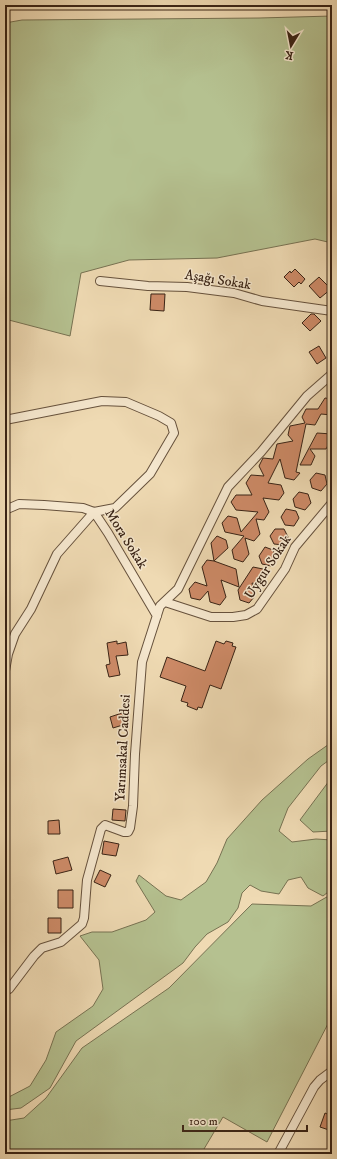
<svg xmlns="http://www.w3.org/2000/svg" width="337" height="1159" viewBox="0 0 337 1159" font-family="'IM FELL DW Pica',serif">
<rect width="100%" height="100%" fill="#efdab3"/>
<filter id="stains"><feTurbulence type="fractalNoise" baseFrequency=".005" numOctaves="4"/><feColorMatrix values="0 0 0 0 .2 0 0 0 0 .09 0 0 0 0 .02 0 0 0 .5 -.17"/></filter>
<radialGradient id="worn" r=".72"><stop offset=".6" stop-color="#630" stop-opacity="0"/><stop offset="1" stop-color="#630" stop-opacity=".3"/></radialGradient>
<path fill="#b5c190" stroke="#777252" d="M332 16V243L315 239 217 258 129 260 81 273 70 336 5 319V23L22 20 259 18Z
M332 742V758L321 766 288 808 279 831 292 842 316 839 332 840V889L323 896 308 888 301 877 288 880 279 894 261 891 250 885 242 893 238 908 228 922 207 934 195 947 183 963 76 1041 50 1088 21 1108 5 1110V1099L30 1086 46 1060 56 1032 93 1006 103 989 99 960 80 936 92 932H112L146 920 155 912 136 881 139 875 166 896 181 900 206 882 217 863 227 839 262 800 308 759Z
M332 777V831L313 832 300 820Z
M332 894V1016L267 1142 223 1117 201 1154H5V1121L24 1118 46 1098 82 1048 169 988 252 904 311 906Z"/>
<path fill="#cd8a67" stroke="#392315" d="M295 269 305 279 301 284 299 282 294 287 284 277 290 271 291 273Z
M319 277 331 289 320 298 309 286Z
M151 294H165L164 311 150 310Z
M311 314H314L321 321 310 331 302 323Z
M319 346 326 358 317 364 309 352Z
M325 398 332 399V415L321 414 315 425 306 424 296 472 300 473 294 480 285 478 280 459 268 483 281 485 284 493 279 500 263 498 269 512 264 520 256 519 260 534 254 541 245 538 249 554 243 562 234 559 232 550 244 536 225 532 222 523 228 516 237 518 241 532 258 512 236 510 231 502 236 495H252L246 483 251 475 264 476 259 466 263 458 273 459 277 444 293 441 288 435 290 426 305 423 302 417 306 409H318Z
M317 433 332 434V438L326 449H310L315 456 311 465H300Z
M316 473 325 475 327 484 321 491 312 488 310 480Z
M299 492 308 494 311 503 305 510 295 507 293 499Z
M286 509 296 511 299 518 294 526 285 525 281 517Z
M275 529H284L288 537 284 545 274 544 270 536Z
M217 536 226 540 228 548 214 561 236 569 239 587 221 580 226 597 220 605 210 602 208 591 200 600 191 598 189 589 195 582 207 586 202 567 207 560 214 561 211 543Z
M265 547 273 550 276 558 271 566 262 564 259 556Z
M253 567 263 569 266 577 261 585 252 583 255 596 249 603 240 600 238 590Z
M117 641V644L126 642 128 655 116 656 120 675 109 677 106 665 110 664 107 643Z
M216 641 224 644 226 641 233 643 232 646 236 647 221 689 210 685 202 708 198 707 197 710 187 706 188 703 181 701 186 686 160 677 167 657 205 671Z
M122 713 126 724 113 728 110 717Z
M113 809 126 810 125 821 112 820Z
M59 820 60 834H48V821Z
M104 841 119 844 116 856 102 854Z
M68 857 72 870 56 874 53 861Z
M100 870 111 875 105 887 94 882Z
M58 890H73V908H58Z
M48 918H61V933H48Z
M325 1113 332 1116V1131L320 1127Z"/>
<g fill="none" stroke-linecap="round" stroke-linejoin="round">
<g stroke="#66513c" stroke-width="10">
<path id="minor" d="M100 281 148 286 187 287 234 293 262 301 332 311
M5 420 102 401 126 402 159 416 171 423 174 433 150 474 115 508 94 512 57 554 31 609 15 634 8 654 5 671
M5 510 19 504 44 505 83 508 94 512 108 533 157 616
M165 602 211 617H233L246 615 257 609 285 569 295 547 332 503
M5 991 9 989 34 956 42 948 61 942 82 924 84 918 87 880 101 829 105 825 124 832H128L130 828 133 806 135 754 142 662 160 606 178 589 228 487 261 452 307 396 332 374
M278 1154 314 1087 320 1080 332 1071"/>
</g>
<use href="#minor" stroke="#f5e7ce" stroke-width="8"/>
</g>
<g text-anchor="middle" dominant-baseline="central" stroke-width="3" stroke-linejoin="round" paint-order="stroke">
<g font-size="14" fill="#392315" stroke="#f5e7ce">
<text transform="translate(218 280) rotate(9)">Aşağı Sokak</text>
<text transform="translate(126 539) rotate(58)">Mora Sokak</text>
<text transform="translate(268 567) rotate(-57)">Uygur Sokak</text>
<text transform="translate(123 748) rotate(-87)">Yarımsakal Caddesi</text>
</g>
</g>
<rect width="337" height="1159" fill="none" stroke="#efdab3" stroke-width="20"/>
<rect x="6" y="6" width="325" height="1147" fill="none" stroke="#392315" stroke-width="2"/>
<rect x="10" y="10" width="317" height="1139" fill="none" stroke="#392315"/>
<g transform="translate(291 46) rotate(190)" stroke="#f5e7ce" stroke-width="3" paint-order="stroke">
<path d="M0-3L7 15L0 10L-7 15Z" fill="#392315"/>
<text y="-6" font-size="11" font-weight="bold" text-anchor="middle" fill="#392315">K</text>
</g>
<path d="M183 1125v6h124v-6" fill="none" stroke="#392315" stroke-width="2"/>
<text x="189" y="1125" font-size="12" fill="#392315" stroke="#f5e7ce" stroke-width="3" paint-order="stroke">100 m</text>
<rect width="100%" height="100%" filter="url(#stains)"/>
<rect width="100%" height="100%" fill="url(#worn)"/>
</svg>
